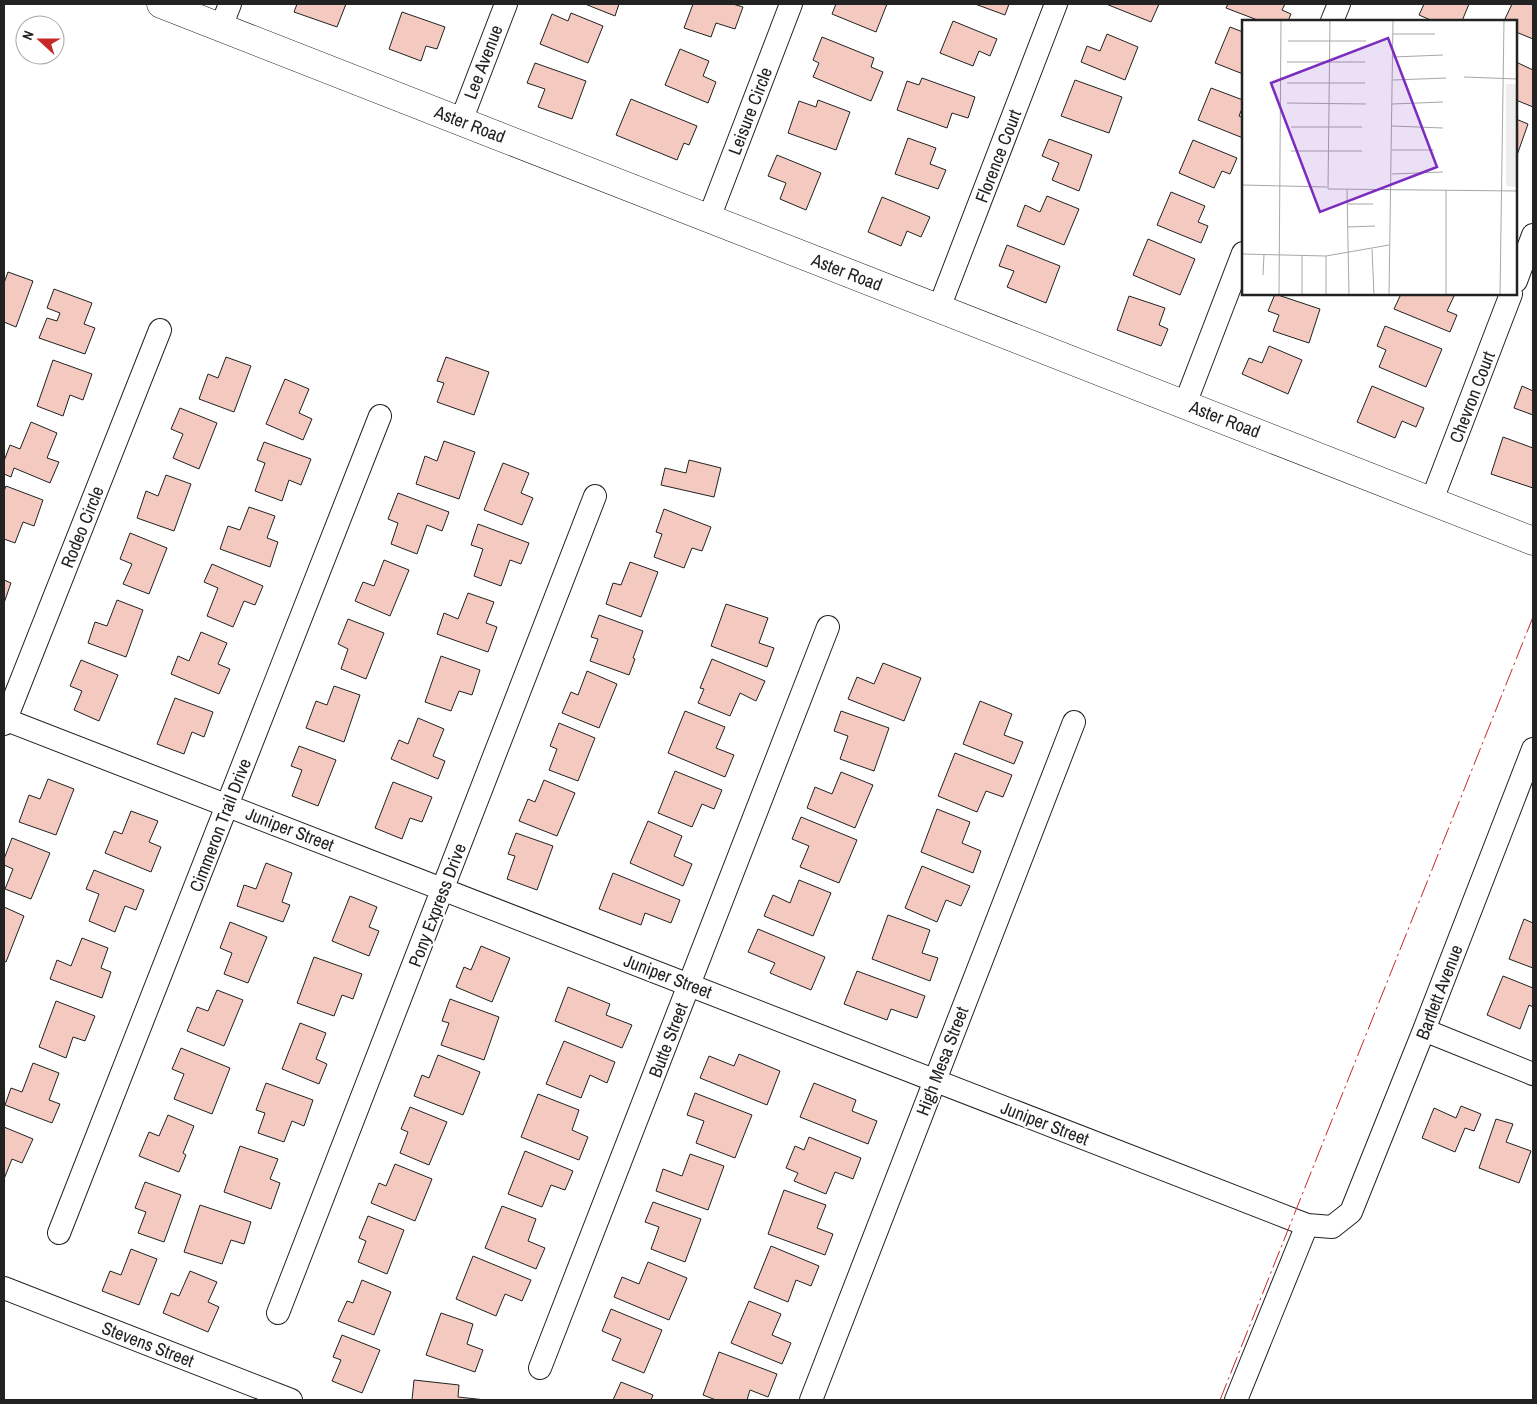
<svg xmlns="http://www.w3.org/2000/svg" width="1537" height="1404" viewBox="0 0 1537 1404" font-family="'Archivo Narrow',sans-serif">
<rect width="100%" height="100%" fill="#fff"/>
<path fill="#f3c9c0" stroke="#222" d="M297 4H346L337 27 294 12Z
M585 4H619L615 16Z
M693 4H733L743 7 735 29 716 23 711 37 684 28Z
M836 4H887L876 32 832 14Z
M975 4H1009L1005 15Z
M1106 4H1159L1151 22Z
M1228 4H1285L1282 10 1291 14 1288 21H1260L1226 8Z
M1424 4H1469L1462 21H1433L1419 15Z
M1512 4H1533V39L1516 32V21H1504Z
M402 12 445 27 437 49 426 46 421 61 389 49Z
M571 13 603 26 588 63 540 44 552 14 568 21Z
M953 21 997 39 990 56 979 51 973 66 940 53Z
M1230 27 1243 32V74L1215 63Z
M1107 34 1138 47 1125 80 1081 62 1087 46 1100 51Z
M822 37 874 58 871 67 883 72 871 101 813 77 819 63 813 60Z
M680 49 709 61 703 76 716 82 708 103 665 85Z
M1516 62 1533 70V107L1516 100Z
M535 63 586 81 572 119 538 107 545 89 527 83Z
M922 78 975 97 968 118 952 113 947 128 897 110 907 81 919 85Z
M1075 80 1122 97 1109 133 1061 116Z
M1211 88 1243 100V106L1239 116 1243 118V138L1198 120Z
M631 99 697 126 689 145 684 143 677 160 616 135Z
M818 100 850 112 836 150 788 133 799 101 816 107Z
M1516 119 1528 124 1516 158Z
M908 138 936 148 930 164 946 170 938 189 895 174Z
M1049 139 1092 155 1079 191 1052 180 1059 163 1042 156Z
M1193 140 1237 158 1230 174 1222 171 1214 188 1179 173Z
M777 155 821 173 806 210 780 199 786 183 768 176Z
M1171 192 1205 206 1198 222 1208 226 1201 243 1157 225Z
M1047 196 1079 209 1064 245 1017 226 1025 205 1040 212Z
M882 197 930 217 921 237 907 231 901 246 868 232Z
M1148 239 1195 259 1180 295 1133 275Z
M1007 245 1060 266 1046 303 1007 287 1014 271 999 266Z
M8 272 33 281 16 327 4 322V283Z
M54 289 92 303 84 324 95 328 85 354 39 338 47 318 57 321 60 313 47 308Z
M1275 294 1320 309 1309 343 1273 331 1279 315 1268 311Z
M1401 294H1448L1454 296 1447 311 1457 315 1450 332 1394 309Z
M1129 296 1165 308 1159 325 1168 329 1161 346 1117 330Z
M1385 326 1442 349 1426 387 1379 367 1386 350 1377 346Z
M1269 346 1302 360 1288 394 1242 374 1249 358 1262 363Z
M226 357 251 366 234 412 199 399 208 374 218 378Z
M446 357 489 372 474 415 437 402 444 383 437 381Z
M53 360 92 374 83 400 70 395 63 416 37 406Z
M285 379 309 389 299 413 312 419 303 440 266 424Z
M1372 386 1424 408 1416 427 1402 421 1395 438 1357 422Z
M1522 386 1533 391V415L1514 408Z
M180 408 217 423 199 469 173 458 183 434 171 429Z
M31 422 57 433 47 458 59 462 50 483 14 468 11 477 4 474V461L10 445 20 449Z
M1503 437 1533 448V488L1491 474Z
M444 441 475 452 459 499 416 484 425 456 437 461Z
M264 442 311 459 301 485 289 480 282 501 255 491 265 463 257 460Z
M689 460 721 468 714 497 661 485 665 468 686 473Z
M503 463 529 473 521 493 533 498 522 525 484 510Z
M166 475 191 484 174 531 137 518 146 491 158 496Z
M6 486 43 500 34 526 23 522 15 543 4 539V491Z
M398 493 449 512 442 531 427 525 417 554 391 544 398 523 388 519Z
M249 507 275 516 267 538 278 542 270 567 220 549 228 526 240 530Z
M664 509 711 527 702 551 692 548 684 568 654 557 662 534 656 532Z
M478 524 529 543 521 564 510 560 501 586 474 576 483 549 471 545Z
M130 533 167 548 149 594 123 584 132 564 120 559Z
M384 560 409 570 390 616 355 601 363 582 374 586Z
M630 562 658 572 641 617 606 604 613 583 621 585Z
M212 564 263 586 255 605 244 601 233 627 207 616 218 588 204 582Z
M4 580 11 583 4 603Z
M468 593 494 602 486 623 497 627 488 652 437 634 444 613 458 619Z
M117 600 143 610 126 657 88 643 95 622 107 626Z
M726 604 768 618 759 643 774 648 767 667 711 646Z
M599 615 643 631 633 658 635 659 629 675 590 661 598 639 591 637Z
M348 619 384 633 366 679 341 669 348 649 338 644Z
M201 632 227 643 218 664 230 669 219 694 171 674 178 656 189 661Z
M441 656 480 670 472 695 459 691 451 711 425 702Z
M712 659 765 681 756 701 740 693 730 716 698 703 704 689 700 688Z
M81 660 118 675 99 721 74 710 82 691 70 686Z
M883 663 921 678 904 721 848 699 857 677 874 684Z
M587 671 617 684 599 728 562 713 571 692 578 695Z
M334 686 360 695 344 742 306 728 316 701 327 705Z
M175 698 213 712 204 737 192 732 184 754 157 744Z
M980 701 1012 714 1004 735 1023 742 1014 764 963 744Z
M685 711 725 727 716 748 734 755 725 777 668 753Z
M841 711 889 728 874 771 840 759 848 736 834 731Z
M418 718 444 729 433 756 445 761 438 779 391 759 399 740 408 744Z
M559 723 595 738 578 781 549 770 557 749 550 746Z
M299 746 336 760 318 806 292 796 302 770 291 766Z
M955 753 1012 775 1003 797 986 791 977 812 938 796Z
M675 771 722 790 714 809 702 804 692 827 658 813Z
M841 772 873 785 855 828 807 808 815 787 832 794Z
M48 779 74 789 56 835 19 822 29 795 40 799Z
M544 780 575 793 557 836 519 821 528 799 535 802Z
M393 782 432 797 422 822 410 818 402 839 375 828Z
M937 809 970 822 962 843 981 851 973 873 921 852Z
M131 811 158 821 149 842 161 847 151 872 105 853 114 831 122 834Z
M801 817 857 840 839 883 800 867 809 846 792 839Z
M648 821 682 836 674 856 692 864 683 886 630 863Z
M516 833 553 846 537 890 507 879 515 856 508 854Z
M12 838 50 853 31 899 5 889 13 869 4 865V859Z
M266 863 292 873 282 902 290 905 283 922 237 906 244 885 256 889Z
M922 866 970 886 961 906 946 900 937 922 905 908Z
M94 870 144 890 136 910 125 906 115 932 89 921 99 894 86 889Z
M613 873 680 900 671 923 645 913 641 925 599 909Z
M799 880 831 893 813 936 764 916 773 895 790 903Z
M350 896 377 907 369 927 379 931 369 956 332 941Z
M4 907 24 916 6 962 4 961Z
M888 915 930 930 922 953 938 958 930 981 872 959Z
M1524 919 1533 923V968L1509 959Z
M230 922 267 937 248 983 224 974 232 953 220 948Z
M758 929 825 957 811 990 770 973 775 963 748 952Z
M82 938 108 948 101 968 111 972 102 998 50 979 57 960 71 966Z
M481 946 510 958 492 1002 456 987 464 967 471 970Z
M314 957 362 974 353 999 342 995 334 1016 297 1003Z
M857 971 925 996 917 1018 891 1009 887 1020 844 1004Z
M1503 976 1533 988V1007L1529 1005 1520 1029 1487 1015Z
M568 987 610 1004 606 1015 632 1025 622 1048 555 1021Z
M217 990 243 1000 224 1046 187 1031 197 1007 208 1011Z
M450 999 499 1017 484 1060 441 1045 449 1023 442 1021Z
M56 1001 95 1016 85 1041 73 1037 66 1058 39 1047Z
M300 1023 326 1033 316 1059 327 1064 319 1084 282 1069Z
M564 1041 615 1062 607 1083 590 1075 581 1098 546 1084Z
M181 1048 230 1068 212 1114 174 1099 184 1074 172 1069Z
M739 1054 780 1071 767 1105 700 1078 709 1056 734 1066Z
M438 1055 480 1072 463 1115 414 1096 422 1075 429 1078Z
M33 1063 59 1073 49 1100 60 1104 52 1123 5 1105 11 1088 22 1092Z
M266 1083 313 1100 304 1126 292 1121 284 1142 258 1133 265 1113 256 1110Z
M814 1083 856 1100 852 1111 877 1121 868 1144 800 1117Z
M695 1093 752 1115 735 1158 696 1143 704 1121 687 1115Z
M538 1094 579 1110 572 1130 588 1137 579 1160 521 1137Z
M1461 1106 1481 1114 1474 1131 1465 1128 1455 1152 1422 1138 1434 1108 1456 1118Z
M410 1107 447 1122 429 1165 400 1153 408 1132 401 1129Z
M168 1115 194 1126 183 1153 186 1155 179 1172 139 1156 149 1132 159 1136Z
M1496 1119 1513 1124 1506 1142 1531 1151 1519 1183 1479 1168Z
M4 1127 33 1139 22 1163 12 1159 4 1179Z
M809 1137 861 1158 853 1179 835 1172 826 1194 794 1181 798 1173 786 1168 795 1146 804 1150Z
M240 1146 278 1159 270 1179 280 1183 271 1209 224 1192Z
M525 1151 573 1171 565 1190 551 1185 542 1207 508 1194Z
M690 1154 724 1166 708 1210 656 1191 663 1169 682 1176Z
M395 1164 432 1179 415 1221 371 1203 379 1183 386 1186Z
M145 1182 181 1195 164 1242 138 1233 146 1212 135 1208Z
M784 1190 826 1205 817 1228 833 1234 825 1255 768 1234Z
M653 1202 701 1219 685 1262 651 1249 659 1227 645 1222Z
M200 1205 251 1222 244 1244 231 1240 222 1264 184 1252Z
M502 1206 536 1219 528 1241 545 1248 536 1269 485 1248Z
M368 1216 404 1230 387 1274 358 1262 366 1241 359 1238Z
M771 1246 819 1266 811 1286 796 1280 788 1302 754 1288Z
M131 1249 157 1259 139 1305 102 1291 110 1271 121 1275Z
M473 1256 531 1280 522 1301 505 1294 496 1316 456 1299Z
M648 1262 687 1278 669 1320 614 1297 622 1277 639 1284Z
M190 1271 217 1282 208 1302 219 1307 208 1332 163 1313 171 1293 179 1296Z
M362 1280 391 1292 374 1335 338 1321 347 1301 353 1303Z
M749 1301 781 1314 772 1335 791 1343 782 1364 731 1343Z
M611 1309 662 1330 644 1373 612 1360 621 1339 602 1331Z
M441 1313 473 1324 467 1344 483 1350 475 1372 426 1355Z
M342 1335 380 1350 362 1393 332 1381 341 1360 333 1357Z
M719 1352 777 1374 768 1397 750 1390 747 1400H716L703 1395Z
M414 1380 459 1385 458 1397 486 1400H412Z
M621 1382 653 1395 651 1400H613Z"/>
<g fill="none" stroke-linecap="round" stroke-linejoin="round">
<g stroke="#222" stroke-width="24">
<path id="minor" d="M1332 21 1339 4
M221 27 230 4
M461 121 506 4
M709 218 791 4
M1516 281 1533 235
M939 308 1056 4
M1185 404 1243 253
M1432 500 1511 294
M4 719 1307 1225 1332 1227 1351 1212 1424 1030 1533 749
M4 724 160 330
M1424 1030 1533 1074
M59 1233 380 416
M4 1288 291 1400
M278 1313 595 496
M540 1368 828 627
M811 1400 1074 722
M1236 1400 1307 1225"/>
</g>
<g stroke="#222" stroke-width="29">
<path id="major" d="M161 4 1533 541"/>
</g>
<use href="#minor" stroke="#fff" stroke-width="22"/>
<use href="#major" stroke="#fff" stroke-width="28"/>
<path stroke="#c62828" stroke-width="1" stroke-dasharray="18 4 2.5 4" stroke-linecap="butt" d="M1220 1400 1533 617"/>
</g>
<g text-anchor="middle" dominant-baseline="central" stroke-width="4" stroke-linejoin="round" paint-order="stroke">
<g font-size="18" fill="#222" stroke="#fff">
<text transform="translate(483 62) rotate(-69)">Lee Avenue</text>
<text transform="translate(750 111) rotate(-69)">Leisure Circle</text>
<text transform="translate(470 124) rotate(21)">Aster Road</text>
<text transform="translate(998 156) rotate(-69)">Florence Court</text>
<text transform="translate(847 272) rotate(21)">Aster Road</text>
<text transform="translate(1472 397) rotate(-69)">Chevron Court</text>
<text transform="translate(1225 419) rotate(21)">Aster Road</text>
<text transform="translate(82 527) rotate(-68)">Rodeo Circle</text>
<text transform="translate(220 825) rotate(-69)">Cimmeron Trail Drive</text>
<text transform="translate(290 829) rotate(21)">Juniper Street</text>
<text transform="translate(437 905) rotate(-69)">Pony Express Drive</text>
<text transform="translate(668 976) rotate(21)">Juniper Street</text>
<text transform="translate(1439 992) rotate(-69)">Bartlett Avenue</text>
<text transform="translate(668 1040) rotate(-69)">Butte Street</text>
<text transform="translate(942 1061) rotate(-69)">High Mesa Street</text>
<text transform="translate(1045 1123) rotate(21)">Juniper Street</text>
<text transform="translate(148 1344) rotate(21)">Stevens Street</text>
</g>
</g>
<g transform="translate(1242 20)">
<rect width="275" height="275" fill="#fff"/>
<path d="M264 64H275V167L264 166Z" fill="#eee"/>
<path fill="none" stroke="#a7a7a7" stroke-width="1" d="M88 0 86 169 275 171M151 14H193M46 21H124M151 37 201 35M45 42H123M222 57 275 59M151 60 204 58M45 63H123M45 83 124 84M150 84 201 82M150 106 201 108M49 107H120M150 130H192M49 131H120M150 154 201 152M0 165 85 167M105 170 107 275M105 184H131M105 207 133 206M130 229 132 275M0 234 84 236 147 225M21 255 22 234M37 275 39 0M60 275V236M84 275V236M147 275 151 0M204 275V170M258 275 262 0"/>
<path fill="#7b2cbf" fill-opacity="0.15" stroke="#7b2cbf" stroke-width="2.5" d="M146 18 195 147 78 192 29 63Z"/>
<rect width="275" height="275" fill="none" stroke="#222" stroke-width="2.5"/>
</g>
<rect width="1537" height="1404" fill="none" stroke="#222222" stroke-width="10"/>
<g transform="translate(40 40) rotate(291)"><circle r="24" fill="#ffffff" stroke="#a7a7a7"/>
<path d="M0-4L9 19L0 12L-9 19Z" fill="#c62828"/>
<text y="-8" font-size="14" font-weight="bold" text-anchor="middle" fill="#222222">N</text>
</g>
</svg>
